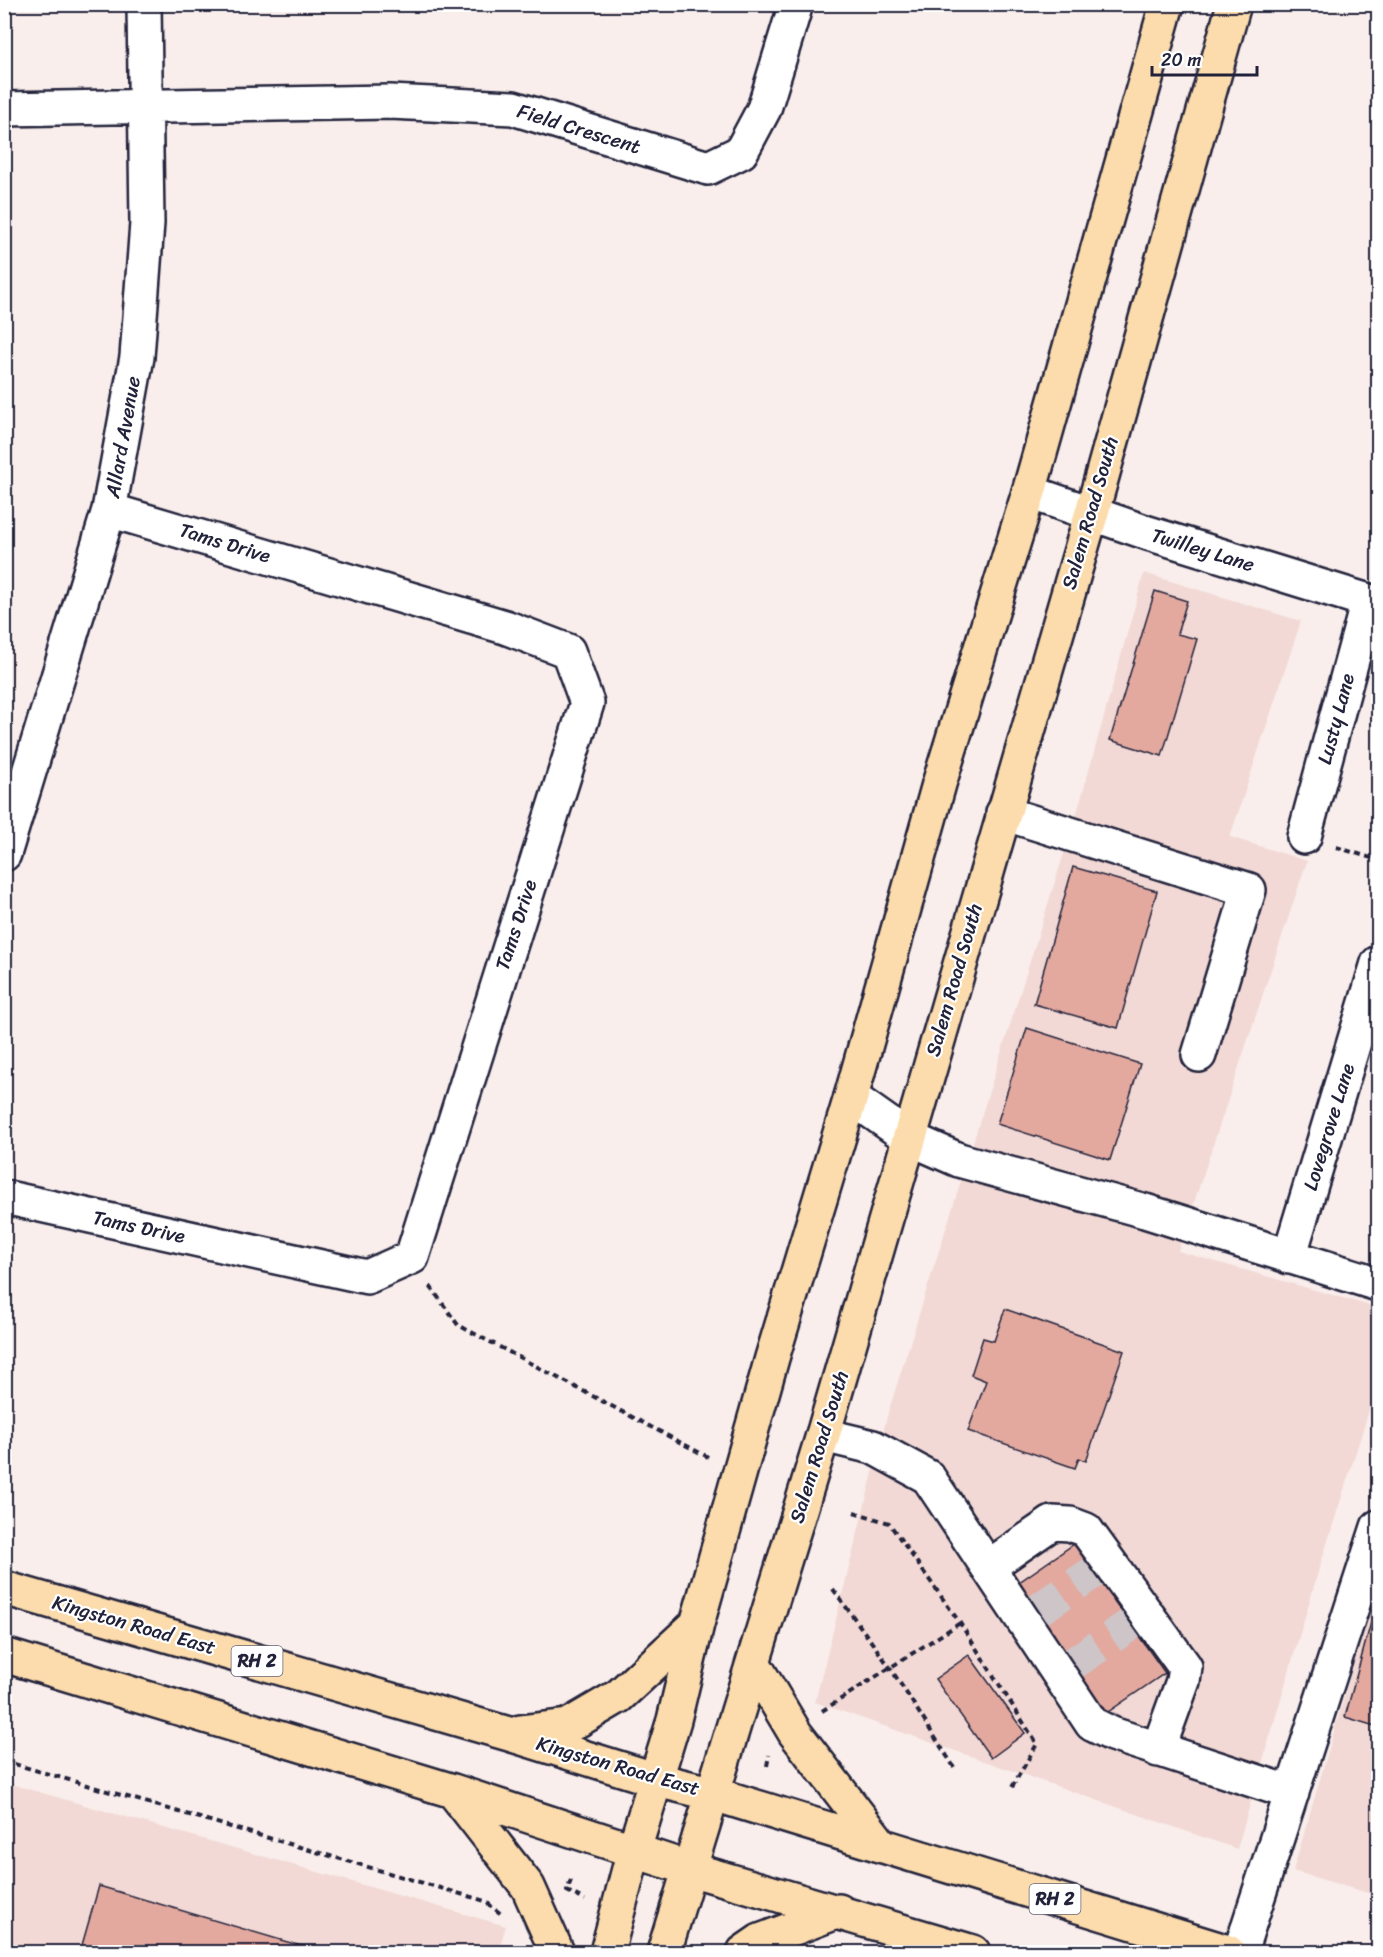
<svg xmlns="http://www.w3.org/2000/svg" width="1383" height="1957" viewBox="0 0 1383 1957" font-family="Sriracha,sans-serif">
<rect width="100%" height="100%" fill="#f9eeec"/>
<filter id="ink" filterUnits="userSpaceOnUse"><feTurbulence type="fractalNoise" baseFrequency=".0167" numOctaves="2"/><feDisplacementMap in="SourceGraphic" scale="12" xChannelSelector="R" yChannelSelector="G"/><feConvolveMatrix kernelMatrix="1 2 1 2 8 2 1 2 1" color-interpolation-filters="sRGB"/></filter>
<g filter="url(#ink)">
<path fill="#f2d9d5" d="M1144 573 1301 621 1230 837 1307 861 1178 1251 1378 1308V1382L1319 1569 1237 1849 815 1702 888 1413 1081 799Z
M1378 1581V1896L1293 1871Z
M4 1782 506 1926 498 1952H5Z"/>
<path fill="#e3a99f" stroke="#22223b" stroke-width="1.5" d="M1155 591 1187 601 1177 634 1197 639 1162 756 1110 740Z
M1073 867 1157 891 1118 1028 1034 1004Z
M1027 1028 1140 1064 1110 1160 997 1124Z
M1005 1309 1124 1351 1086 1461 1079 1458 1075 1468 968 1431 986 1381 971 1375 983 1338 994 1341Z
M1074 1544 1165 1673 1105 1714 1015 1585Z
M1378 1597V1727L1345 1717Z
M969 1655 1025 1733 991 1758 935 1679Z
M99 1886 321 1952H80Z"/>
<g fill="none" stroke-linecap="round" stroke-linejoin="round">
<path stroke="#cec5c9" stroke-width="33" stroke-dasharray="33 16" stroke-linecap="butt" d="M1035 1612 1094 1572
M1071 1665 1131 1624"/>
<g stroke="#22223b" stroke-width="38">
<path id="minor" d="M4 109 390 102 513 108 708 168 741 152 764 109 796 4
M1029 492 1148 533 1378 604
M1003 813 1249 890 1199 1055
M1304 837 1368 601
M4 854 109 510 137 357 147 223 144 4
M851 1097 909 1138 959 1160 1145 1211 1378 1284
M4 1197 367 1277 412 1257 587 703 568 651 505 627 109 510
M1289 1257 1378 963
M823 1435 873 1447 928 1477 1092 1724 1112 1734 1292 1793
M988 1567 1052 1523 1070 1524 1086 1530 1185 1667 1183 1681 1158 1750
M1240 1952 1378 1527"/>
</g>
<g stroke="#22223b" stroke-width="38">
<path id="major" d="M4 1588 509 1734 657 1780 714 1794 1228 1952
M4 1655 453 1791 690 1869 973 1952
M754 1664 795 1733 882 1846
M520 1732 568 1726 619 1696 697 1624
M453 1791 528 1887 557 1952
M607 1952 634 1850 674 1720 697 1624 772 1358 851 1097 939 784 1029 492 1167 4
M664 1952 823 1435 1092 512 1234 4
M744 1952 760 1941 839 1911"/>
</g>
<path stroke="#22223b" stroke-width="4" stroke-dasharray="6 4.5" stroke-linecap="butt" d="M1336 847 1378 860
M430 1286 458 1325 708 1457
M854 1512 889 1523 960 1623 1037 1744 1011 1789
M833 1589 889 1666 954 1767
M822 1711 960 1623
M4 1761 485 1901 501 1914
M767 1766 769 1755
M571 1880 567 1891 585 1900"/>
<use href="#minor" stroke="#fff" stroke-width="33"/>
<use href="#major" stroke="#fcdcac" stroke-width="33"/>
</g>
</g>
<g text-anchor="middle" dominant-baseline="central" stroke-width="4.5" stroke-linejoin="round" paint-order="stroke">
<g fill="#fff" stroke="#646476" stroke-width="1.5">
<rect x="231.5" y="1646" width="51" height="30" rx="4.5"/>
<rect x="1029.5" y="1884" width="51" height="30" rx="4.5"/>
</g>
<g font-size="18" font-weight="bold" fill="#22223b">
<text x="257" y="1661">RH 2</text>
<text x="1055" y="1899">RH 2</text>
</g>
<g font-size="20" fill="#22223b" stroke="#fff">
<text transform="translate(579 129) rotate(17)">Field Crescent</text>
<text transform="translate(123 437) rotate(-80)">Allard Avenue</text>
<text transform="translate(1090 513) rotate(-74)">Salem Road South</text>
<text transform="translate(225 543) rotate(17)">Tams Drive</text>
<text transform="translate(1203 550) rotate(17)">Twilley Lane</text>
<text transform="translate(1336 719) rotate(-75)">Lusty Lane</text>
<text transform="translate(516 925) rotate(-72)">Tams Drive</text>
<text transform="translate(954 980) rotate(-74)">Salem Road South</text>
<text transform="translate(1329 1127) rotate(-73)">Lovegrove Lane</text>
<text transform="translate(139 1227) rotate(12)">Tams Drive</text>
<text transform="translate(819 1447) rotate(-73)">Salem Road South</text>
<text transform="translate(134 1625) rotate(16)">Kingston Road East</text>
<text transform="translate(618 1766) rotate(16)">Kingston Road East</text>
</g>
</g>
<rect width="1383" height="1957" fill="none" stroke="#fff" stroke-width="24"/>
<rect x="12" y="12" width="1359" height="1933" fill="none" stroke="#22223b" stroke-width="2" filter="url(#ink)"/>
<path d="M1152 66v9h105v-9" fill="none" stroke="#22223b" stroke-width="3"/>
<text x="1161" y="66" font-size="18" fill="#22223b" stroke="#ffffff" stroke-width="4.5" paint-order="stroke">20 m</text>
</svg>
